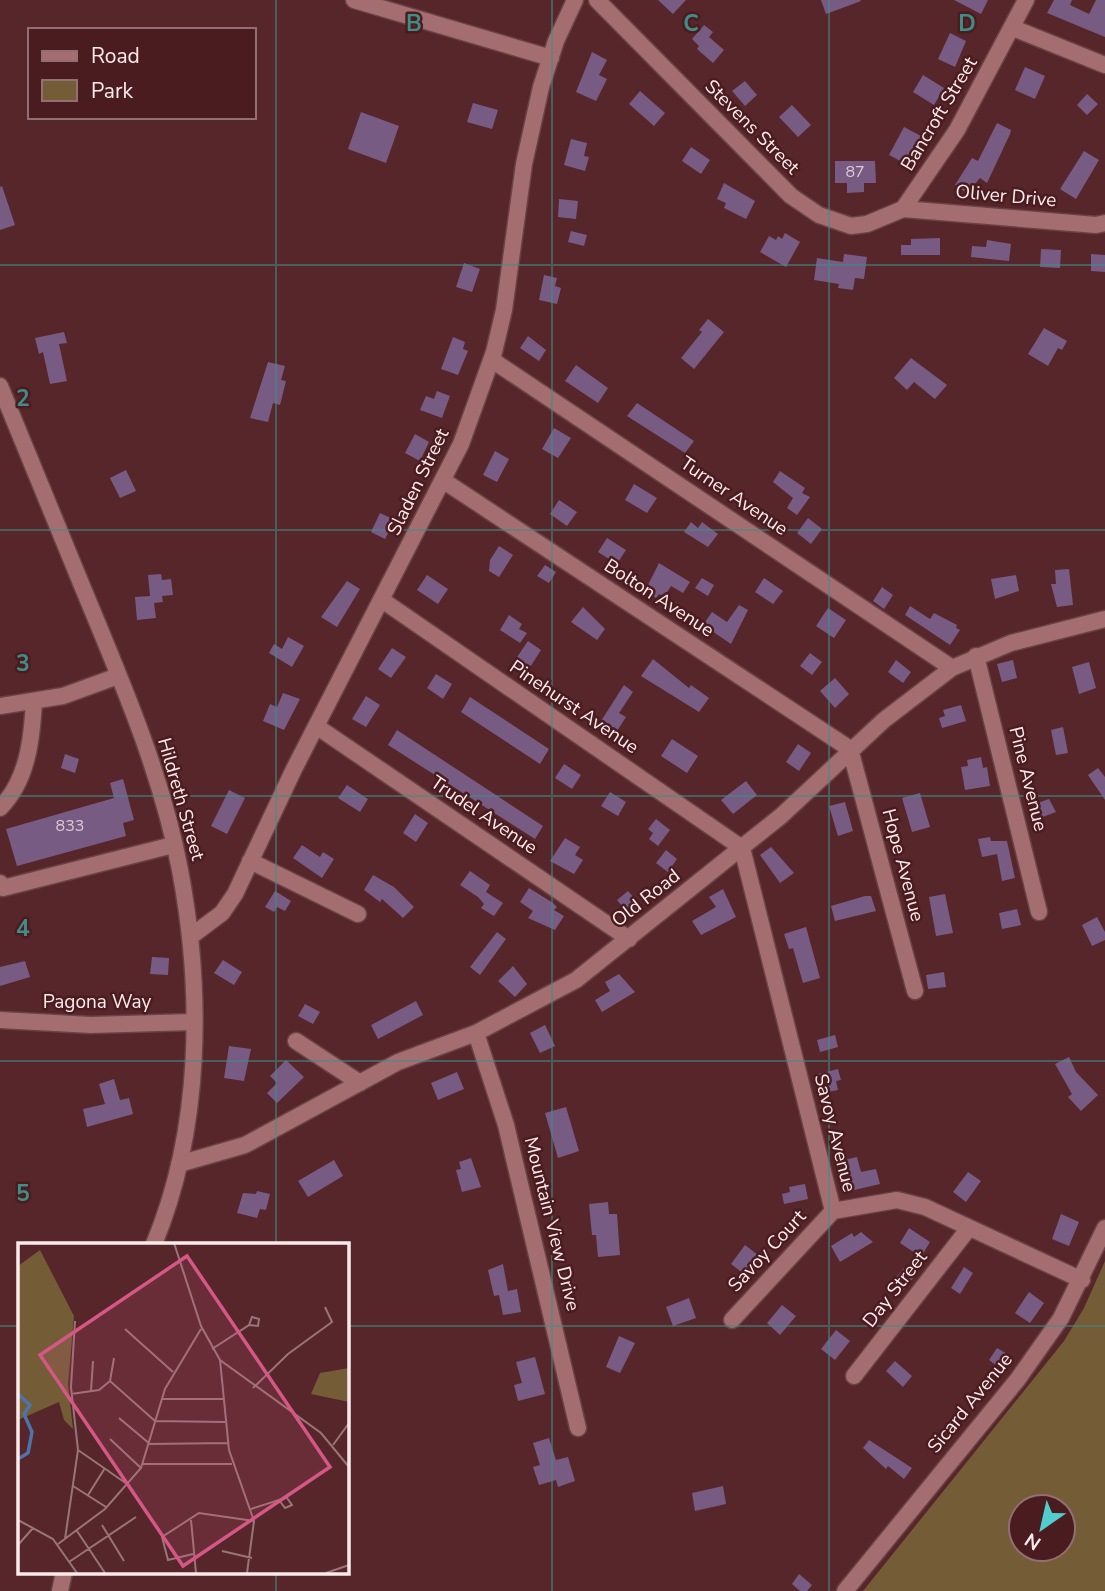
<svg xmlns="http://www.w3.org/2000/svg" width="1105" height="1591" viewBox="0 0 1105 1591" font-family="'Nunito Sans',sans-serif">
<rect width="100%" height="100%" fill="#56262a"/>
<path fill="#745c37" fill-rule="evenodd" d="M1105 1261V1591H863L1064 1341 1084 1308ZM1021 1507H1063V1549H1021Z"/>
<path fill="#785b83" d="M658 0H686L673 14Z
M821 0H860L861 1 826 14Z
M954 0H988L981 14Z
M1054 0H1072L1070 5 1089 14 1096 0H1105V37L1047 13Z
M704 25 713 32 709 37 724 50 713 63 697 49 699 46 692 39Z
M950 33 966 41 955 67 938 59Z
M592 52 607 60 599 75 607 79 596 101 576 92Z
M1025 67 1045 76 1035 99 1015 90Z
M923 75 944 88 934 105 913 92Z
M745 81 757 95 745 106 732 91Z
M640 91 665 113 654 126 629 104Z
M1087 94 1098 104 1087 115 1077 105Z
M473 103 498 110 492 129 467 122Z
M792 105 811 125 798 137 779 117Z
M361 112 399 126 386 163 348 149Z
M997 123 1011 130 1010 134 987 183 980 178 967 193 955 185 972 158 978 161Z
M904 127 921 136 906 164 889 155Z
M571 139 587 143 584 156 589 157 585 171 564 165Z
M691 147 710 160 701 174 682 161Z
M1084 151 1099 160 1076 199 1060 189Z
M835 161H875L876 183H864V192L847 193V183H835Z
M724 183 755 201 746 219 724 208 726 203 717 199Z
M2 186 15 225 0 230V187Z
M559 199 578 201 576 219 558 217Z
M571 231 587 235 584 246 568 242Z
M785 233 800 242 786 267 760 252 769 236 776 240 778 236 782 239Z
M940 238V255H901V245H911V239Z
M987 240 1011 244 1009 261 971 257 972 246 986 247Z
M1041 249 1061 250 1060 268 1040 267Z
M844 254 867 257 864 279 855 278 853 290 838 288 839 284 814 280 817 258 843 262Z
M1091 254 1105 255V272L1091 271Z
M464 263 480 269 472 292 456 287Z
M544 275 557 278 555 286 561 288 557 304 539 300Z
M708 319 724 332 694 369 681 358 702 332 699 330Z
M1044 328 1067 341 1062 350 1058 348 1048 366 1028 354Z
M64 332 67 343 59 344 67 381 50 384 43 352 39 354 35 338Z
M528 336 546 350 539 361 520 348Z
M453 337 465 342 463 349 468 351 458 375 441 369Z
M911 358 947 385 935 399 914 382 907 390 894 378Z
M268 362 285 366 281 380 286 381 280 405 273 403 268 422 250 418Z
M576 365 608 388 598 403 565 381Z
M437 391 450 396 442 418 420 410 426 396 434 399Z
M637 403 694 441 685 453 627 416Z
M554 428 571 438 558 458 542 449Z
M415 434 429 442 420 461 405 453Z
M495 451 509 459 497 482 483 475Z
M126 470 136 491 120 498 110 478Z
M780 471 805 488 802 493 810 497 797 515 787 508 793 498 773 482Z
M634 484 657 498 647 513 625 500Z
M559 500 577 512 567 526 550 514Z
M380 513 395 520 385 539 371 532Z
M808 518 822 529 811 544 797 533Z
M691 522 698 528 702 522 718 534 708 547 684 532Z
M607 538 626 550 617 564 598 552Z
M499 546 513 555 499 577 489 571 490 560Z
M659 563 690 582 683 593 671 586 664 597 659 594 656 598 645 591Z
M545 565 556 572 549 583 537 576Z
M1069 569 1073 605 1057 607 1051 584H1056L1055 570Z
M161 574 162 580 171 579 173 595 162 596 163 602 154 603 156 618 137 620 135 597 150 596 148 575Z
M427 575 448 589 438 604 417 590Z
M1016 575 1019 591 995 599 991 579Z
M702 578 714 585 708 596 695 588Z
M764 578 783 591 773 604 755 592Z
M347 581 360 589 337 627 321 617Z
M882 587 893 595 884 609 873 601Z
M739 605 748 610 731 644 703 625 712 612 727 622Z
M910 606 930 619 934 613 957 625 956 628 960 630 950 645 905 615Z
M583 607 605 629 597 640 571 622Z
M828 608 846 620 834 638 816 626Z
M509 615 522 624 519 629 527 633 520 643 500 630Z
M288 637 304 646 292 667 269 653 274 644 282 649Z
M528 641 541 650 527 672 513 663Z
M392 648 406 657 391 678 378 669Z
M810 653 822 662 812 675 800 666Z
M653 659 689 688 691 685 709 698 699 712 641 676Z
M896 660 911 672 903 683 888 672Z
M1013 660 1017 678 1002 682 997 664Z
M1089 662 1096 688 1079 694 1072 667Z
M436 674 452 684 443 699 427 688Z
M835 678 849 694 835 708 820 691Z
M624 685 633 692 619 713 626 717 617 731 601 721Z
M283 693 300 699 284 730 263 721 270 704 277 707Z
M366 696 380 705 366 727 352 719Z
M470 697 549 749 540 764 461 712Z
M961 705 966 721 942 728 939 718 945 716 943 710Z
M1063 727 1068 753 1056 755 1051 730Z
M397 730 543 826 535 839 388 745Z
M672 739 698 756 687 773 661 756Z
M798 744 811 753 799 771 786 762Z
M65 754 79 759 75 773 61 768Z
M981 757 983 768 987 767 990 786 965 790 961 767 968 766 967 760Z
M564 764 581 775 572 789 555 778Z
M1098 768 1105 777V800L1088 775Z
M123 779 134 820 123 823 126 836 17 866 6 829 114 798 110 783Z
M746 781 757 795 733 814 721 800Z
M347 785 368 799 360 812 338 798Z
M229 790 245 798 227 834 211 826Z
M610 792 626 802 618 816 601 806Z
M920 793 930 827 912 832 902 798Z
M1049 799 1056 812 1040 818 1035 804Z
M845 802 853 831 838 836 829 806Z
M415 814 428 823 416 842 403 833Z
M656 819 670 830 658 846 649 839 653 833 648 829Z
M990 837 991 841H1007L1015 878 1002 881 997 854 982 857 978 839Z
M565 838 580 847 575 855 583 860 574 874 550 861Z
M302 845 320 857 323 852 334 859 322 878 293 858Z
M771 847 794 873 780 883 760 855Z
M666 850 677 859 668 872 656 863Z
M470 871 490 885 486 892 503 903 494 916 481 908 484 904 478 897 460 885Z
M373 875 394 887 414 907 403 918 382 899 380 902 364 890Z
M529 888 553 903 557 907 554 910 564 916 555 930 528 918 533 911 520 902Z
M723 889 736 917 701 935 692 921 716 907 709 897Z
M275 891 291 901 285 911 277 907 274 912 265 907Z
M628 891 643 908 631 917 617 900Z
M945 894 953 933 936 936 929 897Z
M865 896H871L876 911 835 921 831 906Z
M1017 909 1021 925 1002 929 999 913Z
M1097 917 1105 932V940L1092 946 1082 925Z
M806 927 820 978 803 983 793 948 789 949 784 934Z
M497 932 506 939 480 975 470 967Z
M152 957 169 958 168 975 150 974Z
M223 960 242 972 234 985 214 973Z
M25 961 30 977 0 986V967Z
M513 966 527 984 515 997 498 981Z
M944 972 946 987 928 989 926 975Z
M619 974 635 992 602 1012 595 1000 610 991 605 982Z
M416 1001 423 1015 378 1039 371 1025Z
M305 1004 320 1012 313 1024 298 1016Z
M545 1025 555 1046 540 1053 530 1033Z
M835 1035 838 1047 820 1052 817 1040Z
M229 1046 251 1049 244 1081 224 1078Z
M1069 1057 1076 1072 1098 1095 1081 1111 1068 1097 1072 1094 1055 1064Z
M286 1060 304 1077 277 1103 267 1093 277 1083 270 1076Z
M838 1069 841 1080 836 1081 838 1090 823 1093 818 1074Z
M457 1072 464 1089 438 1100 431 1083Z
M114 1079 120 1100 129 1098 133 1114 87 1127 83 1109 105 1104 99 1084Z
M566 1107 579 1151 558 1158 545 1113Z
M857 1157 861 1172 876 1169 880 1184 846 1192 840 1168 846 1167 844 1160Z
M471 1158 481 1187 462 1192 456 1170 461 1169 459 1162Z
M334 1160 343 1176 308 1197 298 1181Z
M968 1172 981 1181 966 1202 953 1192Z
M805 1184 808 1199 784 1204 782 1194 790 1192 789 1187Z
M257 1191 270 1194 266 1210 260 1209 257 1218 237 1213 243 1193 256 1194Z
M608 1202 609 1214H617L620 1255 598 1257 596 1235H592L589 1204Z
M1061 1214 1079 1222 1069 1246 1052 1239Z
M909 1228 930 1242 921 1257 900 1243Z
M861 1232 873 1242 840 1262 831 1246 852 1233 854 1237Z
M745 1245 758 1255 744 1274 731 1264Z
M503 1264 508 1291 517 1289 521 1312 503 1315 499 1295 494 1296 488 1270Z
M964 1267 973 1273 960 1294 951 1288Z
M904 1268 914 1277 897 1298 886 1289Z
M1029 1292 1044 1303 1030 1323 1015 1313Z
M689 1298 696 1318 673 1326 666 1307Z
M782 1305 796 1316 780 1335 767 1323Z
M836 1330 850 1341 835 1360 821 1349Z
M619 1336 635 1343 620 1373 606 1367Z
M997 1348 1009 1355 1000 1368 989 1360Z
M535 1357 545 1394 518 1401 514 1385 522 1383 516 1362Z
M895 1361 912 1376 903 1387 886 1371Z
M549 1438 556 1460 568 1457 575 1481 558 1487 556 1480 539 1485 533 1467 540 1465 533 1443Z
M869 1440 912 1468 904 1479 888 1466 886 1469 863 1448Z
M723 1486 726 1504 695 1511 692 1493Z
M799 1574 812 1585 807 1591H800L792 1584Z"/>
<g fill="none" stroke-linecap="round" stroke-linejoin="round">
<g stroke="#694246" stroke-width="19">
<path id="minor" d="M354 0 551 58
M597 0 791 196 819 215 851 226 867 224 903 209 1096 225 1105 223
M1013 28 1105 65
M903 209 957 130 1026 0
M492 360 952 668
M0 386C26 449 52 513 78 576 117 671 161 769 180 870 203 992 202 1128 154 1244
M444 481 850 749 915 991
M382 600 742 848 833 1211 897 1200 925 1207 1082 1280
M976 656 1039 912
M0 706 63 696 118 676
M316 726 629 939
M0 808C28 780 32 738 34 701
M250 861 358 914
M0 883 3 888 173 845
M190 937 222 913 235 894 294 769 461 444 494 352 504 310 524 164 541 87 556 41 575 0
M0 1020 91 1025 193 1022
M476 1033 506 1125 578 1428
M296 1041 360 1083
M179 1164 245 1145 398 1062 476 1033 576 980 781 816 884 720 952 668 1011 643 1105 619
M732 1320 833 1211
M854 1376 969 1228
M60 1591 64 1572
M845 1591 1018 1379 1061 1318 1105 1228"/>
</g>
<use href="#minor" stroke="#a46d6f" stroke-width="16"/>
</g>
<path fill="none" stroke="#3f8d87" stroke-width="2" stroke-opacity="0.55" d="M276 0V1244M552 0V1591M829 0V1591M0 265H1105M0 530H1105M0 796H1105M0 1061H1105M0 1326H19M346 1326H1105M276 1572V1591"/>
<g text-anchor="middle" dominant-baseline="central" stroke-width="5" stroke-linejoin="round" paint-order="stroke">
<g font-size="16" fill="#ddc7d2">
<text x="855" y="172">87</text>
<text x="70" y="826">833</text>
</g>
<g font-size="19" fill="#ffebec" stroke="#4a1c20">
<text transform="translate(939 114) rotate(-59)">Bancroft Street</text>
<text transform="translate(752 127) rotate(45)">Stevens Street</text>
<text transform="translate(1006 196) rotate(5)">Oliver Drive</text>
<text transform="translate(418 482) rotate(-64)">Sladen Street</text>
<text transform="translate(734 496) rotate(34)">Turner Avenue</text>
<text transform="translate(659 598) rotate(33)">Bolton Avenue</text>
<text transform="translate(574 707) rotate(34)">Pinehurst Avenue</text>
<text transform="translate(1028 779) rotate(76)">Pine Avenue</text>
<text transform="translate(181 799) rotate(74)">Hildreth Street</text>
<text transform="translate(484 815) rotate(34)">Trudel Avenue</text>
<text transform="translate(903 865) rotate(75)">Hope Avenue</text>
<text transform="translate(646 898) rotate(-38)">Old Road</text>
<text x="97" y="1002">Pagona Way</text>
<text transform="translate(835 1133) rotate(76)">Savoy Avenue</text>
<text transform="translate(552 1224) rotate(76)">Mountain View Drive</text>
<text transform="translate(767 1251) rotate(-47)">Savoy Court</text>
<text transform="translate(895 1289) rotate(-52)">Day Street</text>
<text transform="translate(970 1403) rotate(-51)">Sicard Avenue</text>
</g>
</g>
<g transform="translate(18 1243)">
<rect width="331" height="331" fill="#56262a"/>
<path d="M22 7 56 73 50 141 55 186 46 177 41 159 0 177V23ZM331 125V159L293 151 302 130Z" fill="#745c37"/>
<path fill="none" stroke="#4c74aa" stroke-width="3.5" d="M0 151 12 162 6 171 14 189 10 210 0 216"/>
<path fill="none" stroke="#9a7578" stroke-width="2" d="M156 0 183 83 202 117 303 190 331 224M107 86 155 129M194 106 231 82 234 74 241 76 240 83 231 82M202 117 211 207 236 278 229 330M92 138 96 115M235 145 270 111 314 79 307 64M73 148 75 118M53 151 81 147 92 138 137 178 207 179M144 156H205M101 175 132 201 210 200M92 196 123 225M315 202 331 180M60 207 109 241M125 221H214M55 243 88 264M70 252 87 225M233 266 267 255H269L274 262 267 265 261 257M0 277 35 296 59 330M173 277 178 330M84 282 106 318M59 288 87 330M47 296 60 207 53 144 57 78M40 301 87 266 123 225 147 146 183 86M0 302 15 285M204 308 234 315M175 311 150 317 144 294 181 270 236 278M51 319 118 274M308 330 331 322"/>
<path fill="#d45786" fill-opacity="0.15" stroke="#d45786" stroke-width="3.5" d="M169 13 312 224 165 323 22 112Z"/>
<rect width="331" height="331" fill="none" stroke="#ffebec" stroke-width="3.5"/>
</g>
<g font-size="23" text-anchor="middle" font-weight="bold" fill="#3f8d87" stroke="#4a1c20" stroke-width="5" stroke-linejoin="round" paint-order="stroke">
<text x="414" y="31">B</text>
<text x="691" y="31">C</text>
<text x="967" y="31">D</text>
<text x="23" y="406">2</text>
<text x="23" y="671">3</text>
<text x="23" y="936">4</text>
<text x="23" y="1201">5</text>
</g>
<rect x="28" y="28" width="228" height="91" fill="#4a1c20" stroke="#926f72" stroke-width="2"/>
<rect x="42" y="51" width="35" height="10" fill="#a46d6f" stroke="#926f72" stroke-width="2"/>
<text x="91" y="63" font-size="21" fill="#ffebec">Road</text>
<rect x="42" y="80" width="35" height="21" fill="#745c37" stroke="#926f72" stroke-width="2"/>
<text x="91" y="98" font-size="21" fill="#ffebec">Park</text>
<g transform="translate(1042 1528) rotate(214)"><circle r="33" fill="#4a1c20" stroke="#926f72" stroke-width="2"/>
<path d="M0-5L12 26L0 18L-12 26Z" fill="#52cdcf"/>
<text y="-10" font-size="19" font-weight="bold" text-anchor="middle" fill="#ffebec">N</text>
</g>
</svg>
